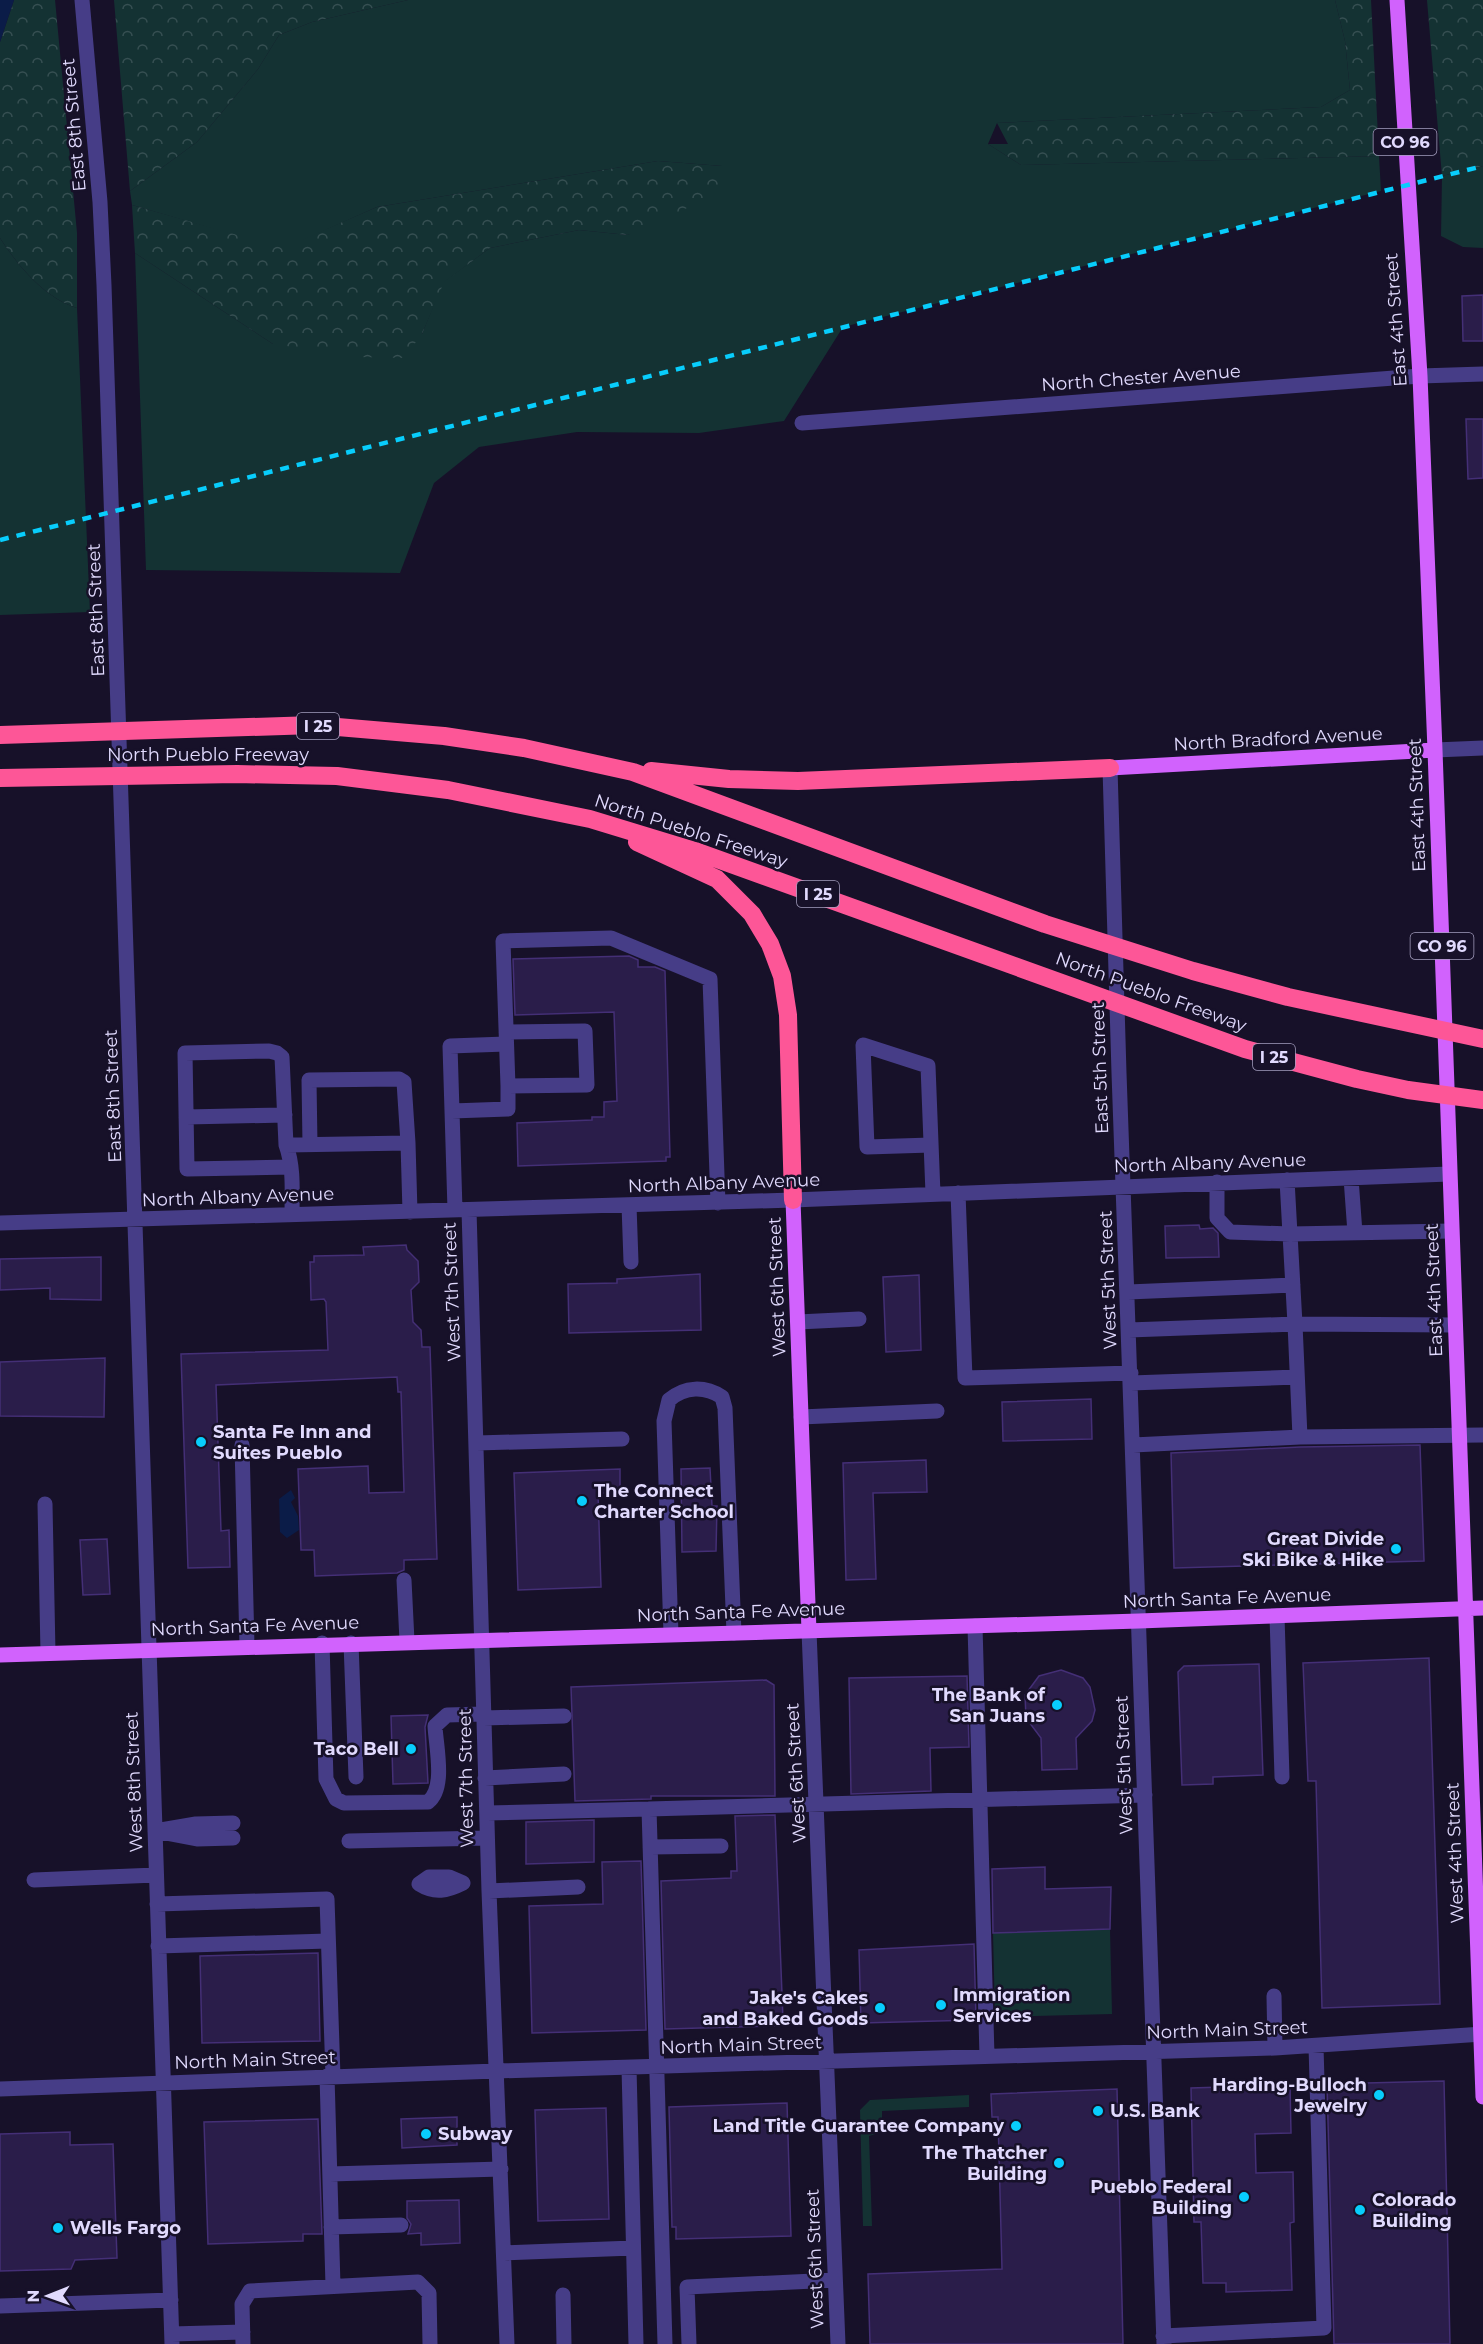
<svg xmlns="http://www.w3.org/2000/svg" width="1483" height="2344" viewBox="0 0 1483 2344" font-family="Montserrat,sans-serif">
<defs>
<pattern id="forest-crowns" width="20" height="18" patternUnits="userSpaceOnUse" patternTransform="scale(1.5)"><rect width="20" height="18" fill="#143233"/><path d="M2 6a3 3 0 1 1 6 0M12 15a3 3 0 1 1 6 0" fill="none" stroke="#364f52"/></pattern>
</defs>
<rect width="100%" height="100%" fill="#171129"/>
<path fill="#143233" d="M408 0H1335L1345 41 1350 90 1321 107 997 123 988 144 1021 165 1379 156 1381 191 843 327 784 421 699 433 577 432 479 447 434 483 400 573 146 570 135 253 273 344 422 334 443 282 490 248 579 230 628 235 722 166 658 161 377 207 283 249 132 205 130 191 197 142 258 69 279 35 312 22Z
M1483 166V248L1463 247 1441 236 1442 176Z
M0 238C18 266 45 298 77 308L90 612 0 615Z
M1110 1929 1112 2014 995 2017 993 1933Z
M969 2095V2107L882 2111V2132L869 2136 872 2226H863L860 2110 870 2100Z"/>
<path fill="url(#forest-crowns)" d="M14 0H55L77 233V308C45 298 18 266 0 238V42Z
M114 0H408L312 22 279 35 258 69 197 142 130 191Z
M1335 0H1371L1379 156 1021 165 988 144H1008L997 123 1321 107 1350 90 1345 41Z
M1427 0H1483V166L1442 176Z
M658 161 722 166V192L628 235 579 230 490 248 444 282 422 334 404 358 357 357 273 344 135 253 132 205 283 248 377 207Z"/>
<path fill="#0b1c48" d="M0 0H14L0 42Z
M291 1490 295 1498 291 1502 298 1516 299 1530 287 1538 280 1532 279 1499Z"/>
<path fill="#2a1d4a" stroke="#442f76" stroke-width="1.5" d="M1483 295V341H1463L1462 296Z
M1466 419H1483V478L1468 479Z
M629 956 638 960V967H655L665 971 670 1157H666V1161L518 1166 517 1123 592 1120V1117H604V1102L617 1101 614 1012 515 1015 513 959Z
M1199 1225 1200 1229 1213 1228 1218 1233 1219 1257 1166 1258 1165 1226Z
M406 1245 407 1250 418 1261 419 1282 411 1290 413 1322 421 1330 422 1347H430L437 1559 404 1560V1570L397 1573 315 1576 314 1550H301L298 1469 368 1466 369 1493 404 1492 401 1392H398L397 1377 216 1385 221 1531 229 1530 230 1567 188 1568 181 1354 328 1350 326 1302 324 1299 311 1300 310 1262H314V1256L364 1255 363 1247Z
M101 1257V1300L50 1299V1288L0 1290V1259Z
M700 1274 701 1330 569 1333 568 1284 617 1283V1279Z
M919 1275 921 1350 886 1352 883 1277Z
M105 1358 104 1417 0 1416V1362Z
M1091 1399 1092 1439 1003 1441 1002 1402Z
M1420 1445 1424 1561 1174 1568 1171 1453 1300 1447Z
M926 1460 927 1492 873 1493 876 1579 846 1580 843 1463Z
M710 1468 712 1506H717L716 1551 682 1552 681 1469Z
M620 1469V1493H598L601 1587 518 1590 514 1473Z
M107 1539 110 1594 83 1595 80 1540Z
M1429 1658 1440 2004 1322 2008 1316 1781H1308L1303 1663Z
M1259 1664 1263 1775 1213 1777V1784L1182 1785 1178 1672 1184 1666Z
M1061 1670 1083 1678 1090 1687 1095 1710 1092 1721 1076 1738 1077 1769 1042 1770 1041 1738 1026 1718 1025 1695 1039 1676Z
M967 1676 969 1747 930 1748 931 1791 851 1794 849 1678Z
M766 1680 774 1685 775 1796H651V1799L575 1801 571 1687Z
M428 1715 425 1727 428 1783 393 1784 391 1716Z
M775 1815 783 2020 776 2026 665 2029 661 1881 731 1878V1871H737L735 1816Z
M594 1820V1862L526 1864V1822Z
M641 1861 646 2030 532 2033 529 1906 603 1904 602 1862Z
M1045 1867V1889L1111 1887 1110 1929 993 1933 992 1869Z
M974 1944 976 2020 861 2023 859 1950Z
M318 1953 320 2041 202 2043 200 1956Z
M1444 2081 1450 2344H1334L1327 2084Z
M1290 2085 1291 2133 1255 2134 1256 2173 1293 2172 1294 2222 1290 2223 1292 2290 1226 2292V2283H1203L1201 2222H1194L1191 2088Z
M1117 2089 1123 2344H870L868 2274 1002 2269 998 2117H992L991 2094Z
M787 2103 791 2236 676 2239V2227H672L669 2107Z
M606 2108 609 2219 538 2221 535 2110Z
M457 2117V2145L402 2148 401 2119Z
M318 2119 322 2234H303V2241L208 2244 204 2122Z
M70 2132V2145L113 2144 117 2258 75 2260 71 2269 0 2271V2134Z
M459 2200 460 2243 421 2245V2233L408 2234 411 2224 407 2218V2201Z"/>
<g fill="none" stroke-linecap="round" stroke-linejoin="round">
<path stroke="#463d87" stroke-width="15" d="M82 0 100 202 104 285 172 2344
M802 423 1420 376 1483 374
M1435 750 1483 748
M1110 768 1119 1073 1164 2344
M508 1086 503 941 611 938 710 979 718 1203
M452 1111 450 1046 506 1044
M186 1117 285 1115
M408 1143 410 1212
M286 1145 408 1143 404 1082 399 1079 309 1080 310 1145
M931 1145 867 1147 863 1045 928 1066 933 1194
M291 1167 187 1169 185 1053 269 1051 277 1053 282 1057 286 1145C294 1167 292 1192 292 1215
M1351 1178 1355 1233
M1287 1180 1295 1324 1455 1325
M1217 1182V1218L1230 1232 1290 1234 1451 1231
M958 1193 965 1378 1131 1373
M629 1205 631 1262
M455 1210 452 1111 508 1109V1086L587 1085 585 1031 506 1032
M469 1210 489 1891 507 2344
M0 1223 793 1200 1449 1174
M1128 1292 1293 1285
M798 1322 859 1319
M1129 1330 1295 1324 1300 1437 1133 1445
M1131 1383 1297 1377
M801 1417 937 1411
M1300 1437 1483 1435
M477 1443 622 1439
M242 1445 247 1646
M45 1504 48 1653
M404 1580 407 1641
M1277 1616 1282 1777
M975 1626 987 2056
M809 1631 838 2344
M671 1634 664 1421 669 1400C685 1386 705 1386 722 1397L725 1408 734 1633
M322 1643 326 1779 336 1799 344 1803 428 1802C446 1788 436 1747 435 1726L447 1715 484 1714
M351 1643 356 1777
M484 1718 564 1716
M485 1778 564 1774
M487 1813 649 1809
M233 1823 196 1824 155 1831 197 1839 233 1838
M349 1841 487 1838
M650 1847 721 1846
M429 1877H449L463 1883C447 1891 435 1894 419 1884Z
M34 1880 156 1875
M489 1891 578 1887
M157 1904 327 1899 333 2076
M158 1946 328 1941
M1274 1996 1275 2048
M629 2068 636 2344
M327 2076 333 2286
M0 2089 497 2071 1275 2048 1483 2034
M330 2174 501 2169
M331 2227 401 2225
M504 2253 633 2248
M563 2295 564 2344
M0 2306 171 2300
M172 2334 243 2332
M1163 2336 1324 2328 1316 2046
M243 2344 242 2304 250 2291 418 2282 429 2293 430 2344
M665 2344 649 1809 1145 1795
M689 2344 687 2287 835 2280"/>
<path stroke="#d162fd" stroke-width="15" d="M1397 0 1420 376 1435 750 1483 2097
M1110 768 1435 750
M793 1200 809 1631
M0 1655 1139 1621 1483 1608"/>
<path stroke="#fd5697" stroke-width="18" d="M0 735 314 725 444 736 524 748 633 772 1045 924 1193 971 1288 997 1483 1039
M651 771 729 779 798 781 1110 768
M0 778 237 774 337 776 448 790 590 819 695 851 1245 1049 1357 1079 1408 1090 1483 1100
M637 842 717 879 752 914 770 944 782 976 788 1015 793 1200"/>
<path stroke="#08cdfc" stroke-width="4.5" stroke-dasharray="9 8" stroke-linecap="butt" d="M0 540 1483 166"/>
</g>
<g fill="#08cdfc" stroke="#171129" stroke-width="2">
<circle cx="201" cy="1442" r="6"/>
<circle cx="582" cy="1501" r="6"/>
<circle cx="1396" cy="1549" r="6"/>
<circle cx="1057" cy="1705" r="6"/>
<circle cx="411" cy="1749" r="6"/>
<circle cx="941" cy="2005" r="6"/>
<circle cx="880" cy="2008" r="6"/>
<circle cx="1379" cy="2095" r="6"/>
<circle cx="1098" cy="2111" r="6"/>
<circle cx="1016" cy="2126" r="6"/>
<circle cx="426" cy="2134" r="6"/>
<circle cx="1059" cy="2163" r="6"/>
<circle cx="1244" cy="2197" r="6"/>
<circle cx="1360" cy="2210" r="6"/>
<circle cx="58" cy="2228" r="6"/>
</g>
<g text-anchor="middle" dominant-baseline="central" stroke-width="5" stroke-linejoin="round" paint-order="stroke">
<g fill="#171129" stroke="#a49ebe" stroke-width="1.5">
<rect x="1373.5" y="129" width="63" height="26" rx="4.5"/>
<rect x="297" y="713" width="42" height="26" rx="4.5"/>
<rect x="797" y="881" width="42" height="26" rx="4.5"/>
<rect x="1410.5" y="933" width="63" height="26" rx="4.5"/>
<rect x="1253" y="1044" width="42" height="26" rx="4.5"/>
</g>
<g font-size="16" font-weight="bold" fill="#e1dafe">
<text x="1405" y="142">CO 96</text>
<text x="318" y="726">I 25</text>
<text x="818" y="894">I 25</text>
<text x="1442" y="946">CO 96</text>
<text x="1274" y="1057">I 25</text>
</g>
<g font-size="18" fill="#e1dafe" stroke="#171129">
<text transform="translate(74 125) rotate(-95)">East 8th Street</text>
<text transform="translate(1396 320) rotate(-94)">East 4th Street</text>
<text transform="translate(1141 378) rotate(-4)">North Chester Avenue</text>
<text transform="translate(96 610) rotate(-92)">East 8th Street</text>
<text transform="translate(1278 739) rotate(-3)">North Bradford Avenue</text>
<text x="208" y="755">North Pueblo Freeway</text>
<text transform="translate(1417 805) rotate(-92)">East 4th Street</text>
<text transform="translate(691 831) rotate(18)">North Pueblo Freeway</text>
<text transform="translate(1151 992) rotate(20)">North Pueblo Freeway</text>
<text transform="translate(1100 1068) rotate(-92)">East 5th Street</text>
<text transform="translate(113 1096) rotate(-92)">East 8th Street</text>
<text transform="translate(1210 1163) rotate(-2)">North Albany Avenue</text>
<text transform="translate(724 1183) rotate(-2)">North Albany Avenue</text>
<text transform="translate(238 1197) rotate(-2)">North Albany Avenue</text>
<text transform="translate(1108 1280) rotate(-92)">West 5th Street</text>
<text transform="translate(777 1287) rotate(-92)">West 6th Street</text>
<text transform="translate(1434 1290) rotate(-92)">East 4th Street</text>
<text transform="translate(452 1292) rotate(-92)">West 7th Street</text>
<text transform="translate(1227 1598) rotate(-2)">North Santa Fe Avenue</text>
<text transform="translate(741 1612) rotate(-2)">North Santa Fe Avenue</text>
<text transform="translate(255 1626) rotate(-2)">North Santa Fe Avenue</text>
<text transform="translate(1124 1765) rotate(-92)">West 5th Street</text>
<text transform="translate(796 1773) rotate(-93)">West 6th Street</text>
<text transform="translate(466 1778) rotate(-91)">West 7th Street</text>
<text transform="translate(134 1782) rotate(-92)">West 8th Street</text>
<text transform="translate(1455 1853) rotate(-92)">West 4th Street</text>
<text transform="translate(1227 2030) rotate(-2)">North Main Street</text>
<text transform="translate(741 2045) rotate(-2)">North Main Street</text>
<text transform="translate(255 2060) rotate(-2)">North Main Street</text>
<text transform="translate(815 2259) rotate(-92)">West 6th Street</text>
</g>
<g font-size="18" font-weight="bold" fill="#e1dafe" stroke="#171129" text-anchor="end">
<text x="213" y="1432" text-anchor="start">Santa Fe Inn and<tspan x="213" dy="21">Suites Pueblo</tspan></text>
<text x="594" y="1491" text-anchor="start">The Connect<tspan x="594" dy="21">Charter School</tspan></text>
<text x="1384" y="1539">Great Divide<tspan x="1384" dy="21">Ski Bike &amp; Hike</tspan></text>
<text x="1045" y="1695">The Bank of<tspan x="1045" dy="21">San Juans</tspan></text>
<text x="399" y="1749">Taco Bell</text>
<text x="953" y="1995" text-anchor="start">Immigration<tspan x="953" dy="21">Services</tspan></text>
<text x="868" y="1998">Jake's Cakes<tspan x="868" dy="21">and Baked Goods</tspan></text>
<text x="1367" y="2085">Harding-Bulloch<tspan x="1367" dy="21">Jewelry</tspan></text>
<text x="1110" y="2111" text-anchor="start">U.S. Bank</text>
<text x="1004" y="2126">Land Title Guarantee Company</text>
<text x="438" y="2134" text-anchor="start">Subway</text>
<text x="1047" y="2153">The Thatcher<tspan x="1047" dy="21">Building</tspan></text>
<text x="1232" y="2187">Pueblo Federal<tspan x="1232" dy="21">Building</tspan></text>
<text x="1372" y="2200" text-anchor="start">Colorado<tspan x="1372" dy="21">Building</tspan></text>
<text x="70" y="2228" text-anchor="start">Wells Fargo</text>
</g>
</g>
<g transform="translate(48 2296) rotate(269)" stroke="#171129" stroke-width="4.5" paint-order="stroke">
<path d="M0-4.5L10 22L0 15L-10 22Z" fill="#e1dafe"/>
<text y="-9" font-size="16" font-weight="bold" text-anchor="middle" fill="#e1dafe">N</text>
</g>
</svg>
